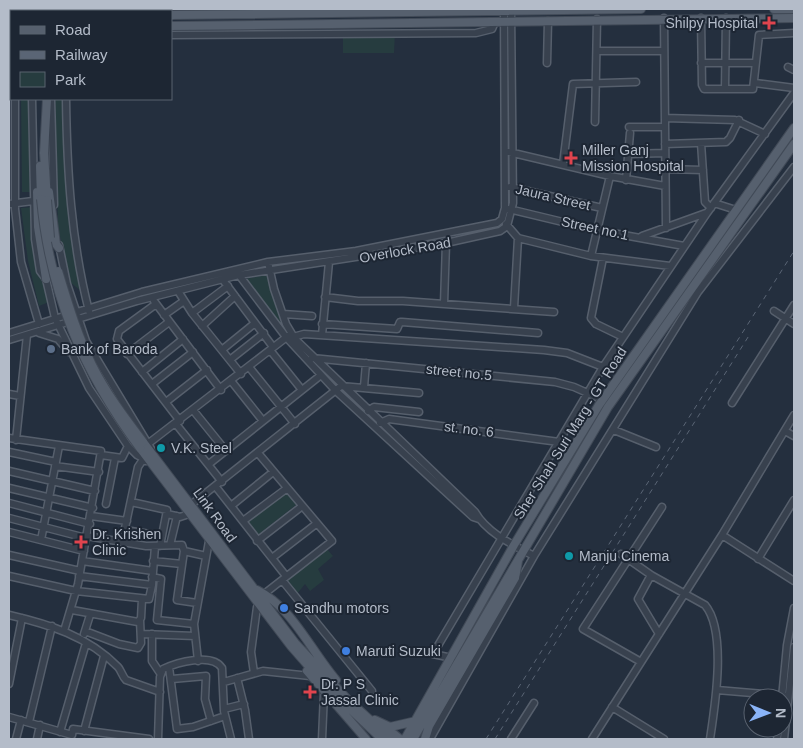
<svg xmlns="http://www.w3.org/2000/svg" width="803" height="748" viewBox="0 0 803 748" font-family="Arial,sans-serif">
<rect width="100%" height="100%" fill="#242f3e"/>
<path fill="#263c3f" d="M343 31 395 32 394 53H343Z
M21 99H33V192H22Z
M55 99H63L64 166 70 225 84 285 81 291 71 283 58 228Z
M33 207 49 302 39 306 28 261 21 208Z
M267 275 283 330 245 279Z
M284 488 297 504 258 535 247 521Z
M327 549 333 556 318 569 324 580 310 591 305 584 297 594 287 579Z"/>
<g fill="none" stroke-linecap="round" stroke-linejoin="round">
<g stroke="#565f6c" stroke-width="9">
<path id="minor" d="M11 9 12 11
M52 9V11
M72 9V11
M119 11 120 9
M664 18 666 228
M701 18 702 85 704 89H753L759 35 794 33
M171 35 476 33 492 29 495 22
M598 51H664
M547 63 548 21
M701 63H755
M788 67 794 70
M755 83 794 88
M725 89 726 18
M15 99V209L21 262 39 324
M32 99 35 239 40 271 46 279 55 318 89 388 128 446 137 455 149 461
M51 99 54 205
M66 99C67 170 71 241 89 311
M665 118 735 120 765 134
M595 122 597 19
M629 127H665
M701 143 705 202 711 208
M665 144 726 142 730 138 739 120
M509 152 610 176 591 256
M628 154 665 153
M563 164 573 84 636 82
M665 169 703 170
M610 176 665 186
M626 180 630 133
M510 187 602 208
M714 203 736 210
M9 204 33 201
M509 209 596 230 684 246
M506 224 518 238 591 256 670 266
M642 236 706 213
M59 245 67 284 86 341 153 452
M603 258 591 318 596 324 623 337
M268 262 274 289 286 324 295 339 475 512C487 533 513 545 534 556L698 292 794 167
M239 275 286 337 336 391 473 517 479 519
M223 280 273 347
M178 291 192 313 241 374
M325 297 358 301H403L554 312
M154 301 221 390
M156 304 119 331 117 339 180 421
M444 304 446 243
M514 308 518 238
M774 311 794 324
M192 313 228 286
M283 314 312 316
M164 315 184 301
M322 324 397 329 400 322H402L538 333
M202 326 235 296
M9 333 142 292 268 262 356 251 497 223 502 219 505 208 504 10
M39 333 58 339 69 352
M322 335 329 262
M293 337 304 334 544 350 567 353 603 367
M9 340 137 301 239 275 446 243 500 231 507 226 513 203 511 10
M223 349 255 323
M270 350 302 390
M127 354 169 322
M312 358 555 382 574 387 603 400
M231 359 264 333
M249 367 295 424
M142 372 183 339
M232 382 263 421
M152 384 193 352
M364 387 366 363
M9 394 20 396
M166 402 207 370
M732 403 794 305
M193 410 226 451
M368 411 374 407 419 412
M380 423 389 419 559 442
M176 424 222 482
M614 430 656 447
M785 431 794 436
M9 438 101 451 78 584 64 631
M16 440 27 335
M149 443 288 336
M9 452 56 462
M258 453 332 541 264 594
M101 455 122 458 128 446
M209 464 321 375
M55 466 99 472
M9 471 95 491
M216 487 286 576
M9 488 93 508
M131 502 167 510 160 546
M9 503 90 524
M106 504 115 458
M192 504 341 386 419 393
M231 506 273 472
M167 514 180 517 189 514
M91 516 127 521
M9 518 86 538
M243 521 286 489
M125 530 162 536
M9 532 84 551
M722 535 794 581
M87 536 146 546 182 545 184 551 177 600 197 603
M41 540 59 446
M257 541 301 507
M122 542 138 467 142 461H147
M170 545 177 516
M184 551 206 556
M621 554 651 575 705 605C727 631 715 706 710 739
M9 555 80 571
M272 558 316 524
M758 559 794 500
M82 561 153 571
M153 561 182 564
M651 575 638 599 659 634
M9 576 76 591 149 599 152 585 155 546
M79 576 152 585
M152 577 161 579 157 620 194 624
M282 580 372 691
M72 610 138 622 141 618 142 599
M9 615C48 624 88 636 118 667 121 670 122 676 126 680L160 692
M85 631 119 644 138 648 141 643 140 620
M84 634 90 615
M142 634 195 636
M152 634V661L160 673
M452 658 433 654 603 367 707 213 794 93
M198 661 194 624 209 541
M641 662 583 629 662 507
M169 667 177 729 193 727 225 716
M254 673 251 652 257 607
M237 678 245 710 249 739
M172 679 206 676 205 699 211 721
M224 682 263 671 310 676
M9 684 22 618
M717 690 786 696
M782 698 787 645 794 608
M612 707 664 739
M224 709 244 704
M9 717 72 735 73 729 149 739
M29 722 52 626
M84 731 104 656
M60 732 86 643
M16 739 21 720
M37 739 40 725
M158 739 160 677 163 669C176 663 212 652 222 668L224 711 231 739
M322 739 324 693
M430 739 534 556
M511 739 534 703
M592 739 722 535 794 415
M777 739 779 728
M784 739 794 647"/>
</g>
<g stroke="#414a57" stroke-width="10">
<path id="major" d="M46 9V11
M774 9H794
M35 11 37 9
M171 15 641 9
M9 17H11
M9 25H11
M171 26 794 18
M40 166 41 199
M37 192 38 227 46 279
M49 192 56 244 59 248
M47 200 44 153 47 99
M143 442 295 643 349 701 391 739
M140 448 291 646 327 687 382 739
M257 590C292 607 311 651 336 680
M307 671 366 739
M375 720 390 727 416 721
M385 727 400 739
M405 739 514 545 599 405 794 128
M413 739 608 407 794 144
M425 739 429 726 515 578 518 561"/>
</g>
<use href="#minor" stroke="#38414e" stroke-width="6"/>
<use href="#major" stroke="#56606e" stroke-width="8"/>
<path stroke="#5a6575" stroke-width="1" stroke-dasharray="5 5" stroke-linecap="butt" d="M486 739 794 251
M495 739 750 334"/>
<g stroke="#414a57" stroke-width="10" stroke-linecap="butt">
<path id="major-bridge" d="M41 199C50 295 83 371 140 448
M47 200 50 238
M58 271C68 303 77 335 92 365 106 393 124 417 143 442"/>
</g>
<use href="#major-bridge" stroke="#56606e" stroke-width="8"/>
</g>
<g fill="#e0444e" stroke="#1d2633" stroke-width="2">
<path d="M766.5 15.5h5v5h5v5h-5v5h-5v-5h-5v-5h5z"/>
<path d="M568.5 150.5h5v5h5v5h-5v5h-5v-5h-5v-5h5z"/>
<path d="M78.5 534.5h5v5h5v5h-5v5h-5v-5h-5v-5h5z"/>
<path d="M307.5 684.5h5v5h5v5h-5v5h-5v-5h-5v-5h5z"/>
</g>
<circle fill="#5c6f8a" stroke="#1d2633" stroke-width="2" cx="51" cy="349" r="5"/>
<g fill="#0f9aa8" stroke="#1d2633" stroke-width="2">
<circle cx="161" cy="448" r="5"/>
<circle cx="569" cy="556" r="5"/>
</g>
<g fill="#3f7fe0" stroke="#1d2633" stroke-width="2">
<circle cx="284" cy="608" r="5"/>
<circle cx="346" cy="651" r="5"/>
</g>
<g text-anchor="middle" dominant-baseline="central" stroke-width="4" stroke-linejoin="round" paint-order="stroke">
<g font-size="14" fill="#b4bcc9" stroke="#1d2633" text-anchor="start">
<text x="758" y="23" text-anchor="end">Shilpy Hospital</text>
<text x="582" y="150">Miller Ganj<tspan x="582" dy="16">Mission Hospital</tspan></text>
<text x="61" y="349">Bank of Baroda</text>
<text x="171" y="448">V.K. Steel</text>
<text x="92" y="534">Dr. Krishen<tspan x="92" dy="16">Clinic</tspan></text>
<text x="579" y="556">Manju Cinema</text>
<text x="294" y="608">Sandhu motors</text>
<text x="356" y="651">Maruti Suzuki</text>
<text x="321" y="684">Dr. P S<tspan x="321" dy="16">Jassal Clinic</tspan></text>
</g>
<g font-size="14" fill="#b4bcc9" stroke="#1d2633">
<text transform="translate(553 197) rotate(13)">Jaura Street</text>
<text transform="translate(595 228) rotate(12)">Street no.1</text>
<text transform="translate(405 250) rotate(-10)">Overlock Road</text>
<text transform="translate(459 372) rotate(6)">street no.5</text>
<text transform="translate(469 429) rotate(7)">st. no. 6</text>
<text transform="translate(570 433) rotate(-58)">Sher Shah Suri Marg - GT Road</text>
<text transform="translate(215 515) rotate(54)">Link Road</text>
</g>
</g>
<rect width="803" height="748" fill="none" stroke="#b4bcc9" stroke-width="20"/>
<rect x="10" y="10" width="162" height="90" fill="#1d2633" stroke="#59626f"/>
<rect x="20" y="26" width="25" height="8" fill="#56606e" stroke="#59626f"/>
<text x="55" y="35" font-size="15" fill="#b4bcc9">Road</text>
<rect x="20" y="51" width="25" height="8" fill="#5a6575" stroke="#59626f"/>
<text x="55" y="60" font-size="15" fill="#b4bcc9">Railway</text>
<rect x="20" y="72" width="25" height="15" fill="#263c3f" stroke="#59626f"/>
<text x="55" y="85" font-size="15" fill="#b4bcc9">Park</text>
<g transform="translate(768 713) rotate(91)"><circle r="24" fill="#1d2633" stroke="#59626f"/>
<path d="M0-4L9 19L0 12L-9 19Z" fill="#8ab4f8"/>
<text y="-8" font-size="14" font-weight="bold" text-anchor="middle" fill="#b4bcc9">N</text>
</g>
</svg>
